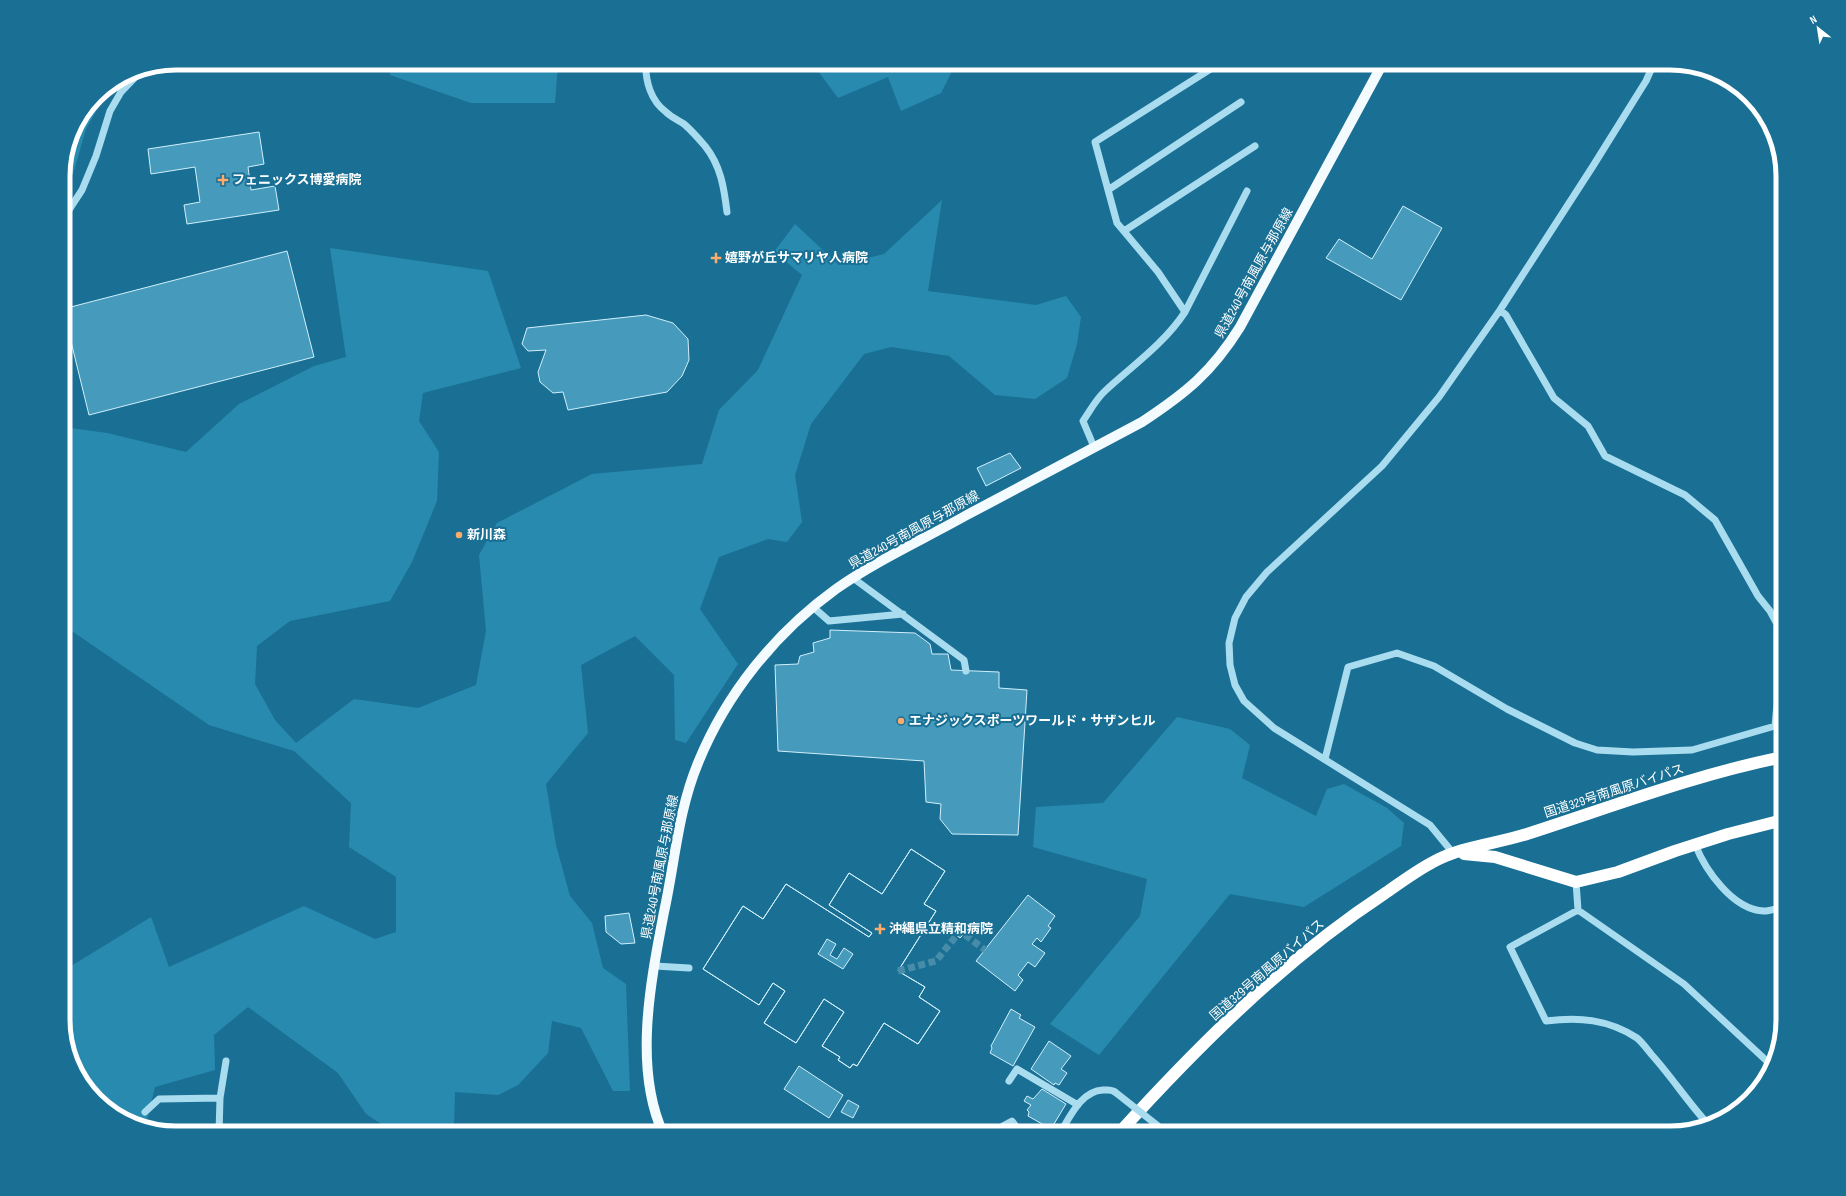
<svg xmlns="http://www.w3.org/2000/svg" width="1846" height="1196" viewBox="0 0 1846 1196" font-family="'Sofia Sans Condensed','Noto Sans JP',sans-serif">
<rect width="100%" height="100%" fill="#197094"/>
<path fill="#298ab0" d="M391 63H558L555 103H471L390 75Z
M812 63H956L941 93 901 111 888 77 838 98Z
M110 87 86 129 73 174 63 192C63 151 74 110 110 87Z
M942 200 928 291 1036 305 1066 296 1081 317 1077 344 1067 378 1035 399 995 395 949 356 891 347 864 354 811 424 795 475 802 522 787 542 768 539 719 557 700 609 738 664 686 743 675 740 674 675 635 636 581 665 588 733 546 784 556 845 570 896 592 923 603 968 626 984 630 1091H613L581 1028 552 1021 548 1053 518 1085 498 1095 455 1092 454 1125 437 1133H395L366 1114 338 1073 248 1007 214 1035 215 1070 155 1087 146 1124 113 1114 78 1077 63 1028V971L151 917 169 967 304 906 375 939 396 932V877L349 847 351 803 294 751 209 725 63 625V427L107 433 186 452 239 404 314 366 346 357 330 248 488 271 521 368 423 393 419 421 439 452 437 501 412 562 390 601 290 621 257 646 255 684 275 720 296 743 354 699 418 708 476 685 486 631 479 555 497 523 592 474 702 464 719 410 758 370 802 275 774 252 795 224 839 265 884 254Z
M1177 717 1230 729 1250 745 1242 778 1316 816 1327 789 1344 784 1387 808 1404 823 1401 846 1304 907 1230 894 1099 1055 1050 1024 1140 916 1147 879 1033 847 1036 807 1103 803Z"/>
<path fill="#469bbd" stroke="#d1effb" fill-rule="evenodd" d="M259 132 264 164 248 167 251 190 275 186 279 210 187 224 184 205 200 202 195 167 151 174 148 149Z
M1403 206 1442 228 1401 300 1326 258 1339 239 1372 259Z
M287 251 314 357 89 415 63 309Z
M646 315 673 323 688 339 689 360 682 376 667 392 568 410 563 392 553 393 540 382 538 372 546 350 528 351 522 344 527 328Z
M1010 453 1021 468 986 486 977 468Z
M830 630 915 633 930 644 932 654H948L951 670 999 672V688L1027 690 1018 835 952 834 940 819 941 804 926 802 924 761 778 751 775 665 798 664 800 656 814 652 813 643 830 638Z
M911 849 945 871 924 904 936 911 898 971 925 987 919 997 940 1011 918 1044 884 1023 857 1066 853 1064 850 1068 838 1060 840 1057 822 1046 844 1012 824 999 796 1043 764 1023 785 991 773 983 759 1005 703 969 743 906 763 919 786 884 869 937 872 933 829 905 849 873 882 894ZM827 939 836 944 830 955 837 959 844 948 853 954 843 969 818 954Z
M911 849 945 871 924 904 936 911 898 971 925 987 919 997 940 1011 918 1044 884 1023 857 1066 853 1064 850 1068 838 1060 840 1057 822 1046 844 1012 824 999 796 1043 764 1023 785 991 773 983 759 1005 703 969 743 906 763 919 786 884 869 937 872 933 829 905 849 873 882 894Z
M1028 895 1055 916 1048 926 1051 928 1041 942 1037 938 1032 944 1045 953 1035 967 1028 962 1018 975 1023 980 1015 991 976 961Z
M629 913 635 943 621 944 606 932 605 916Z
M960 923 968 930 960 938 952 931Z
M1011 1009 1021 1015 1019 1018 1035 1027 1013 1066 990 1053 992 1048 991 1046Z
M1049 1041 1071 1056 1061 1069 1067 1073 1059 1085 1055 1083 1054 1085 1031 1069Z
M799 1066 843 1095 829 1118 784 1089Z
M1042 1089 1066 1104 1051 1129 1028 1116 1029 1112 1027 1110 1031 1105 1024 1101 1027 1096 1033 1099Z
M848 1100 859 1106 853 1118 841 1112Z"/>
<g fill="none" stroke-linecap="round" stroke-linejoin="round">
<path stroke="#478da9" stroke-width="7" stroke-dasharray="7 3.5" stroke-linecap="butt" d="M898 971 936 961 960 931 985 950"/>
<path stroke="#aadcf0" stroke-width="7" d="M267 63 268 65
M646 63C645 81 651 101 666 112 671 117 678 120 684 124 691 130 699 139 705 146 721 166 724 188 727 212
M1108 190 1241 102
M63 219 82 190 96 156 110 111 121 92 142 70
M1124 231 1255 146
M1185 312 1247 191
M1094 447 1083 421C1090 411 1096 399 1105 391 1132 366 1164 344 1185 312L1158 272 1117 223 1095 142 1220 63
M853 578 964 660 966 671
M813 607 829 621 903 614
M1325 759 1348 667 1397 653 1434 666 1507 709 1575 743 1597 750 1633 752 1692 750 1775 726 1777 704V624L1770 611 1758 596 1715 520 1685 495 1605 456 1588 426 1554 398 1506 315 1500 310
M1695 844C1705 870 1733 910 1764 911 1770 911 1777 908 1783 907
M1453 853 1430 825 1274 728 1244 701 1235 685 1230 665 1229 643 1235 618 1246 597 1267 572 1382 466 1439 397 1500 310 1593 166 1646 81 1654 63
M1576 882 1578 910 1510 947 1546 1021C1579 1017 1608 1019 1637 1038 1642 1042 1647 1049 1651 1054 1671 1076 1687 1101 1707 1123
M1578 910 1684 984 1770 1064
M655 966 689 968
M1009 1081 1017 1069 1078 1105
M145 1112 159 1099 220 1098
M219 1133 220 1098 226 1061
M990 1133 1012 1121 1021 1133
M1060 1133C1070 1117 1081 1091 1103 1090 1108 1090 1111 1089 1115 1092"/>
<path stroke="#f3fbff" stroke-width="10" d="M663 1133C633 1067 651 980 664 912 675 862 678 811 698 763 726 694 775 633 836 589 876 561 922 540 965 516 1024 485 1083 453 1142 422 1186 393 1212 372 1240 327L1383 63"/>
<path stroke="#fff" stroke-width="12" d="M1464 854 1495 857 1576 882 1618 872 1675 851 1728 834 1783 820
M1119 1133C1199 1045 1284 960 1384 894 1400 883 1416 871 1433 862 1462 846 1496 844 1527 834 1611 807 1697 774 1783 757"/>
<path stroke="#aadcf0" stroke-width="7" d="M1115 1092 1167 1133"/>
</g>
<g fill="#ffab69" stroke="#197094" stroke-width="1.5">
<path d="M221 174h4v4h4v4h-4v4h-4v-4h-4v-4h4z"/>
<path d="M714 252h4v4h4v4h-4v4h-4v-4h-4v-4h4z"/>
<circle cx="459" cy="535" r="4"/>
<circle cx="901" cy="721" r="4"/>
<path d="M878 923h4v4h4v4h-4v4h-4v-4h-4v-4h4z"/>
</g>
<g text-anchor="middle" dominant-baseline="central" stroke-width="4" stroke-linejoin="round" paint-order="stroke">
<g font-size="13" font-weight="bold" fill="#fff" stroke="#197094" text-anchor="start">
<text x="232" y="180">フェニックス博愛病院</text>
<text x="725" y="258">嬉野が丘サマリヤ人病院</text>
<text x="467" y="535">新川森</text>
<text x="909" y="721">エナジックスポーツワールド・サザンヒル</text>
<text x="889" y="929">沖縄県立精和病院</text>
</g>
<g font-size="13" fill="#fff" stroke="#197094">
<text transform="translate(1254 273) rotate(-61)">県道240号南風原与那原線</text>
<text transform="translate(914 530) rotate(-29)">県道240号南風原与那原線</text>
<text transform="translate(1614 791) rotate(-18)">国道329号南風原バイパス</text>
<text transform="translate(660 867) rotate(-79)">県道240号南風原与那原線</text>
<text transform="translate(1267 970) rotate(-41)">国道329号南風原バイパス</text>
</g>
</g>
<path d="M0 0H1846V1196H0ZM176 70H1670A106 106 0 0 1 1776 176V1020A106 106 0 0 1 1670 1126H176A106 106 0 0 1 70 1020V176A106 106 0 0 1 176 70Z" fill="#197094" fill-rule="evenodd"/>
<path fill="none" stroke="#fff" stroke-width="5" d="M176 70H1670A106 106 0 0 1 1776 176V1020A106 106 0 0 1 1670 1126H176A106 106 0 0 1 70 1020V176A106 106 0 0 1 176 70Z"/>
<g transform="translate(1818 28) rotate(330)" stroke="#197094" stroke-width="3" paint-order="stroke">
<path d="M0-3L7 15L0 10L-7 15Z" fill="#ffffff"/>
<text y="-6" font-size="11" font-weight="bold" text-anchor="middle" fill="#ffffff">N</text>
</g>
</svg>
